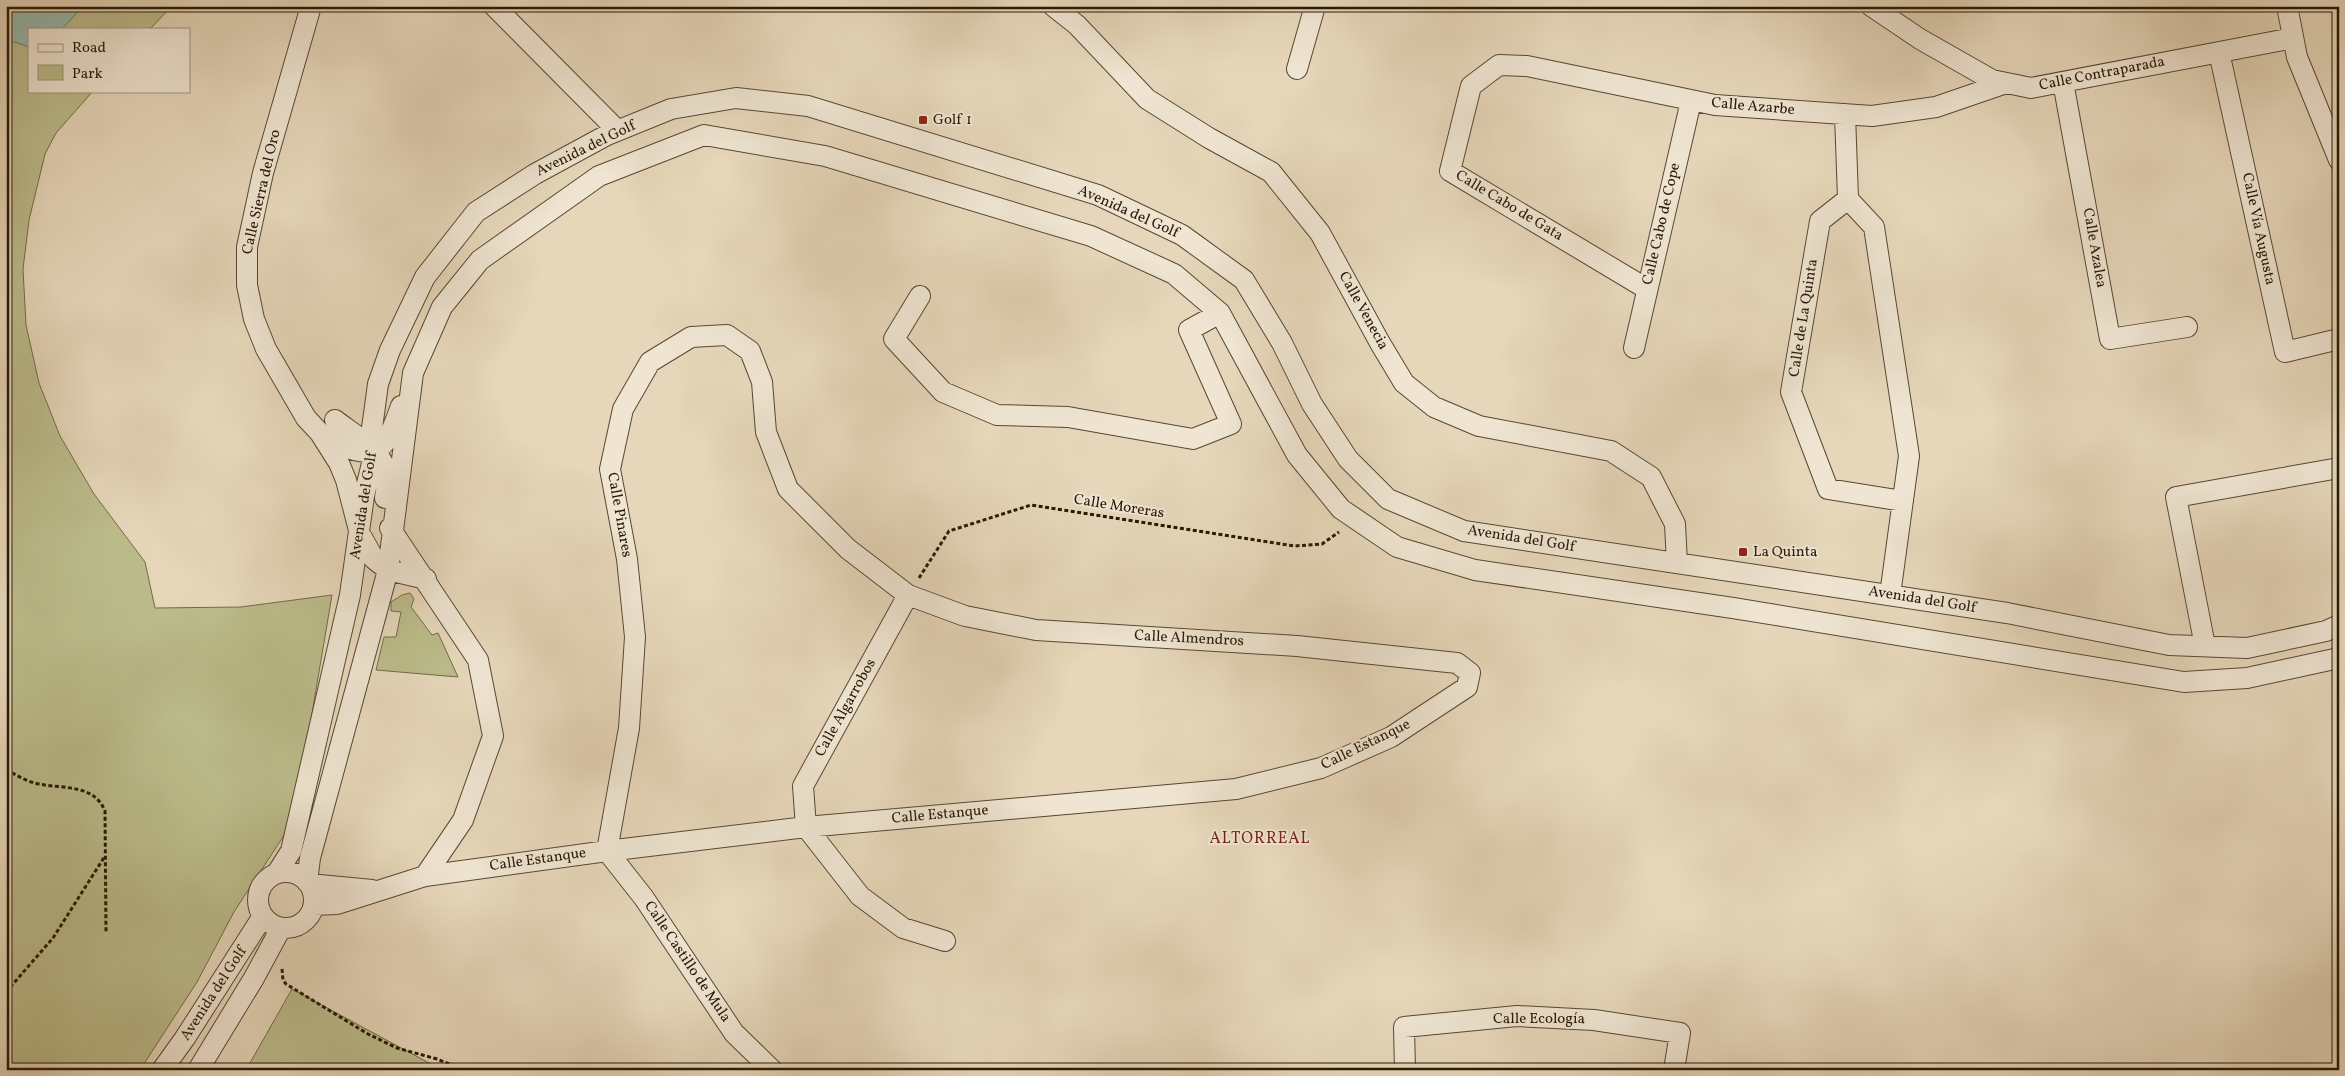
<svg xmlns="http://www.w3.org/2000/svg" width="2345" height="1076" viewBox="0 0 2345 1076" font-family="Vollkorn,serif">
<rect width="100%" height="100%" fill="#e6d7ba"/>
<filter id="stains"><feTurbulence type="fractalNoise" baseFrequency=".004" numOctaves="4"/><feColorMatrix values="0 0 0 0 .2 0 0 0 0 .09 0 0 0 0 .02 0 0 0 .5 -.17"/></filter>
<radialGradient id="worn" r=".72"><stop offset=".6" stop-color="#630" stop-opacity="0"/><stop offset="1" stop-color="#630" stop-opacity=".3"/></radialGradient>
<path fill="#bcbc8b" stroke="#726a48" d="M6 6H172L150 29H29V91H93L56 133 45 154 29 220 23 269 26 325 39 383 60 436 94 494 145 562 155 608 241 607 332 595 294 820 234 912 197 982 140 1070H6Z
M410 593 414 599 411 607 432 635 438 633 458 677 376 670 384 637H396L401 612 391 611V602L402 595Z
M292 989 442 1070H246Z"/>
<path fill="#96baaf" stroke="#6a7a6b" d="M6 6H83L62 29H29V47L6 39Z"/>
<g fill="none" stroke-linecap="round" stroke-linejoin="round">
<g stroke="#584832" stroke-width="22">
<path id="street" d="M311 6 263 173 247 247V285L254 319 266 349 306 418 320 433 339 463 346 480 360 534 374 559 388 570 426 579
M494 6 617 130
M1053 6 1077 25 1147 99 1209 138 1271 172 1320 233 1380 343 1404 383 1434 407 1479 426 1611 451 1651 477 1675 524 1677 563
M1871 6 1920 39 1992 80 2031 88 2293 38
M2287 6 2297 57 2339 160
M2219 52 2285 352 2339 339
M1297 69 1315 6
M2063 82 2110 339 2187 327
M1845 114 1848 199 1874 227 1909 456 1890 595
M1848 199 1820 221 1791 392 1828 489 1903 501
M1647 289 1450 171 1471 86 1499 65 1527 66 1715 105 1872 116 1936 107 2006 83
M920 296 894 339 943 392 997 415 1068 417 1193 439 1231 424 1189 330 1220 313
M1634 348 1691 101
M335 420C354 435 386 451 387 478 387 485 386 492 385 498
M324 435C340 446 373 464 387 439 393 429 397 417 401 406
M390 528 478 660 493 736 463 820 425 876
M2205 646 2176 497 2339 468
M806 827 803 786 908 595
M806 827 860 896 903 928 945 941
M258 900a28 28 0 1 1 56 0a28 28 0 1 1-56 0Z
M277 873 291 851 350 595 364 496 375 451 372 428 378 384 390 350 425 277 476 212 535 174 607 135 671 109 736 98 808 106 1098 195 1182 235 1244 280 1282 343 1312 404 1348 459 1388 499 1464 531 2007 613 2169 645 2247 648 2326 631 2339 625
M307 882 310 858 388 570 413 373 442 307 480 260 599 176 704 135 825 156 1091 236 1174 274 1220 313 1297 455 1341 509 1397 547 1475 570 1733 608 2184 682 2247 678 2339 658
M309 884 372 890
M314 905 337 904 425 876 607 851 806 827 1236 789 1321 768 1391 737 1467 687 1470 673 1457 663 1297 646 1036 630 965 616 908 595 848 549 788 489 766 432 762 382 750 351 727 335 691 337 650 362 623 409 610 469 627 559 635 637 629 728 607 851 644 898 734 1033 772 1070
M162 1070 185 1038 263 916
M198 1070 254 978 281 928
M1405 1070 1404 1027 1517 1016 1594 1020 1680 1033 1674 1070"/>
</g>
<path stroke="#281905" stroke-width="3" stroke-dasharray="4 2.5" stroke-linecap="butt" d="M919 578 949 531 1031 505 1294 546 1322 544 1339 532
M6 770C17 775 27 782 39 784 64 789 94 784 105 811L106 933
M282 969 283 980 286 984 368 1034 397 1048 437 1059 464 1070
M6 992 53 938 105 856"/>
<use href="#street" stroke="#efe5d2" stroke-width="20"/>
</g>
<g fill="#8f2418" stroke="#efe5d2" stroke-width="2">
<rect x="918" y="115" width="10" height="10" rx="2.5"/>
<rect x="1738" y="547" width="10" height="10" rx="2.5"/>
</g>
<g text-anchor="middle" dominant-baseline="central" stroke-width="4" stroke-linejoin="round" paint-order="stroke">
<g font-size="15" fill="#281905" stroke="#efe5d2">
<text transform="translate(2102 74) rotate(-11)">Calle Contraparada</text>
<text transform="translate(1753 107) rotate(5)">Calle Azarbe</text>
<text transform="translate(586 149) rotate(-26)">Avenida del Golf</text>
<text transform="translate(262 192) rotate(-77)">Calle Sierra del Oro</text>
<text transform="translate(1509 206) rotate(31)">Calle Cabo de Gata</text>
<text transform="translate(1128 212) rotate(24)">Avenida del Golf</text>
<text transform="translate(1662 224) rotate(-77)">Calle Cabo de Cope</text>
<text transform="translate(2258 229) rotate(78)">Calle Vía Augusta</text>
<text transform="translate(2094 248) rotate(80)">Calle Azalea</text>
<text transform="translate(1363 311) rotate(61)">Calle Venecia</text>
<text transform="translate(1804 318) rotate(-81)">Calle de La Quinta</text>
<text transform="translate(364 506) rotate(-81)">Avenida del Golf</text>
<text transform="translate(1119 507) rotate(9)">Calle Moreras</text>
<text transform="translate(619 515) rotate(80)">Calle Pinares</text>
<text transform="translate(1521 539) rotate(9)">Avenida del Golf</text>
<text transform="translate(1922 600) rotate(9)">Avenida del Golf</text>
<text transform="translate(1189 639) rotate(3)">Calle Almendros</text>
<text transform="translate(846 708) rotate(-61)">Calle Algarrobos</text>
<text transform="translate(1366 745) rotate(-26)">Calle Estanque</text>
<text transform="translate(940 815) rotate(-5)">Calle Estanque</text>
<text transform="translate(538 860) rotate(-8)">Calle Estanque</text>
<text transform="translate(687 962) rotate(56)">Calle Castillo de Mula</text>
<text transform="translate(214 994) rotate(-57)">Avenida del Golf</text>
<text x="1539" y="1019">Calle Ecología</text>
</g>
<g font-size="15" fill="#281905" stroke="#efe5d2" text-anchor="start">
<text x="933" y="120">Golf 1</text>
<text x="1753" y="552">La Quinta</text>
</g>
<g font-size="16" letter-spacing="1" fill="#7a1f14" stroke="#efe5d2">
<text x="1260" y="839">ALTORREAL</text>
</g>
</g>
<rect width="2345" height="1076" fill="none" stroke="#e6d7ba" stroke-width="25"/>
<rect x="8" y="8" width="2330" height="1061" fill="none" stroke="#281905" stroke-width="2.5"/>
<rect x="12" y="12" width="2320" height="1051" fill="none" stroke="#281905"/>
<rect x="28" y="28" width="162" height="65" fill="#efe5d2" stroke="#9f9380"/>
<rect x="38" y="44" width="25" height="8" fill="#efe5d2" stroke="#9f9380"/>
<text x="72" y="52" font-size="15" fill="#281905">Road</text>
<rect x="38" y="65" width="25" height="15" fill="#bcbc8b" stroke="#9f9380"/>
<text x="72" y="78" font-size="15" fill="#281905">Park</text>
<rect width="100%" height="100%" filter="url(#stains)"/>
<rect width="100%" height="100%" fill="url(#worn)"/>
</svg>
